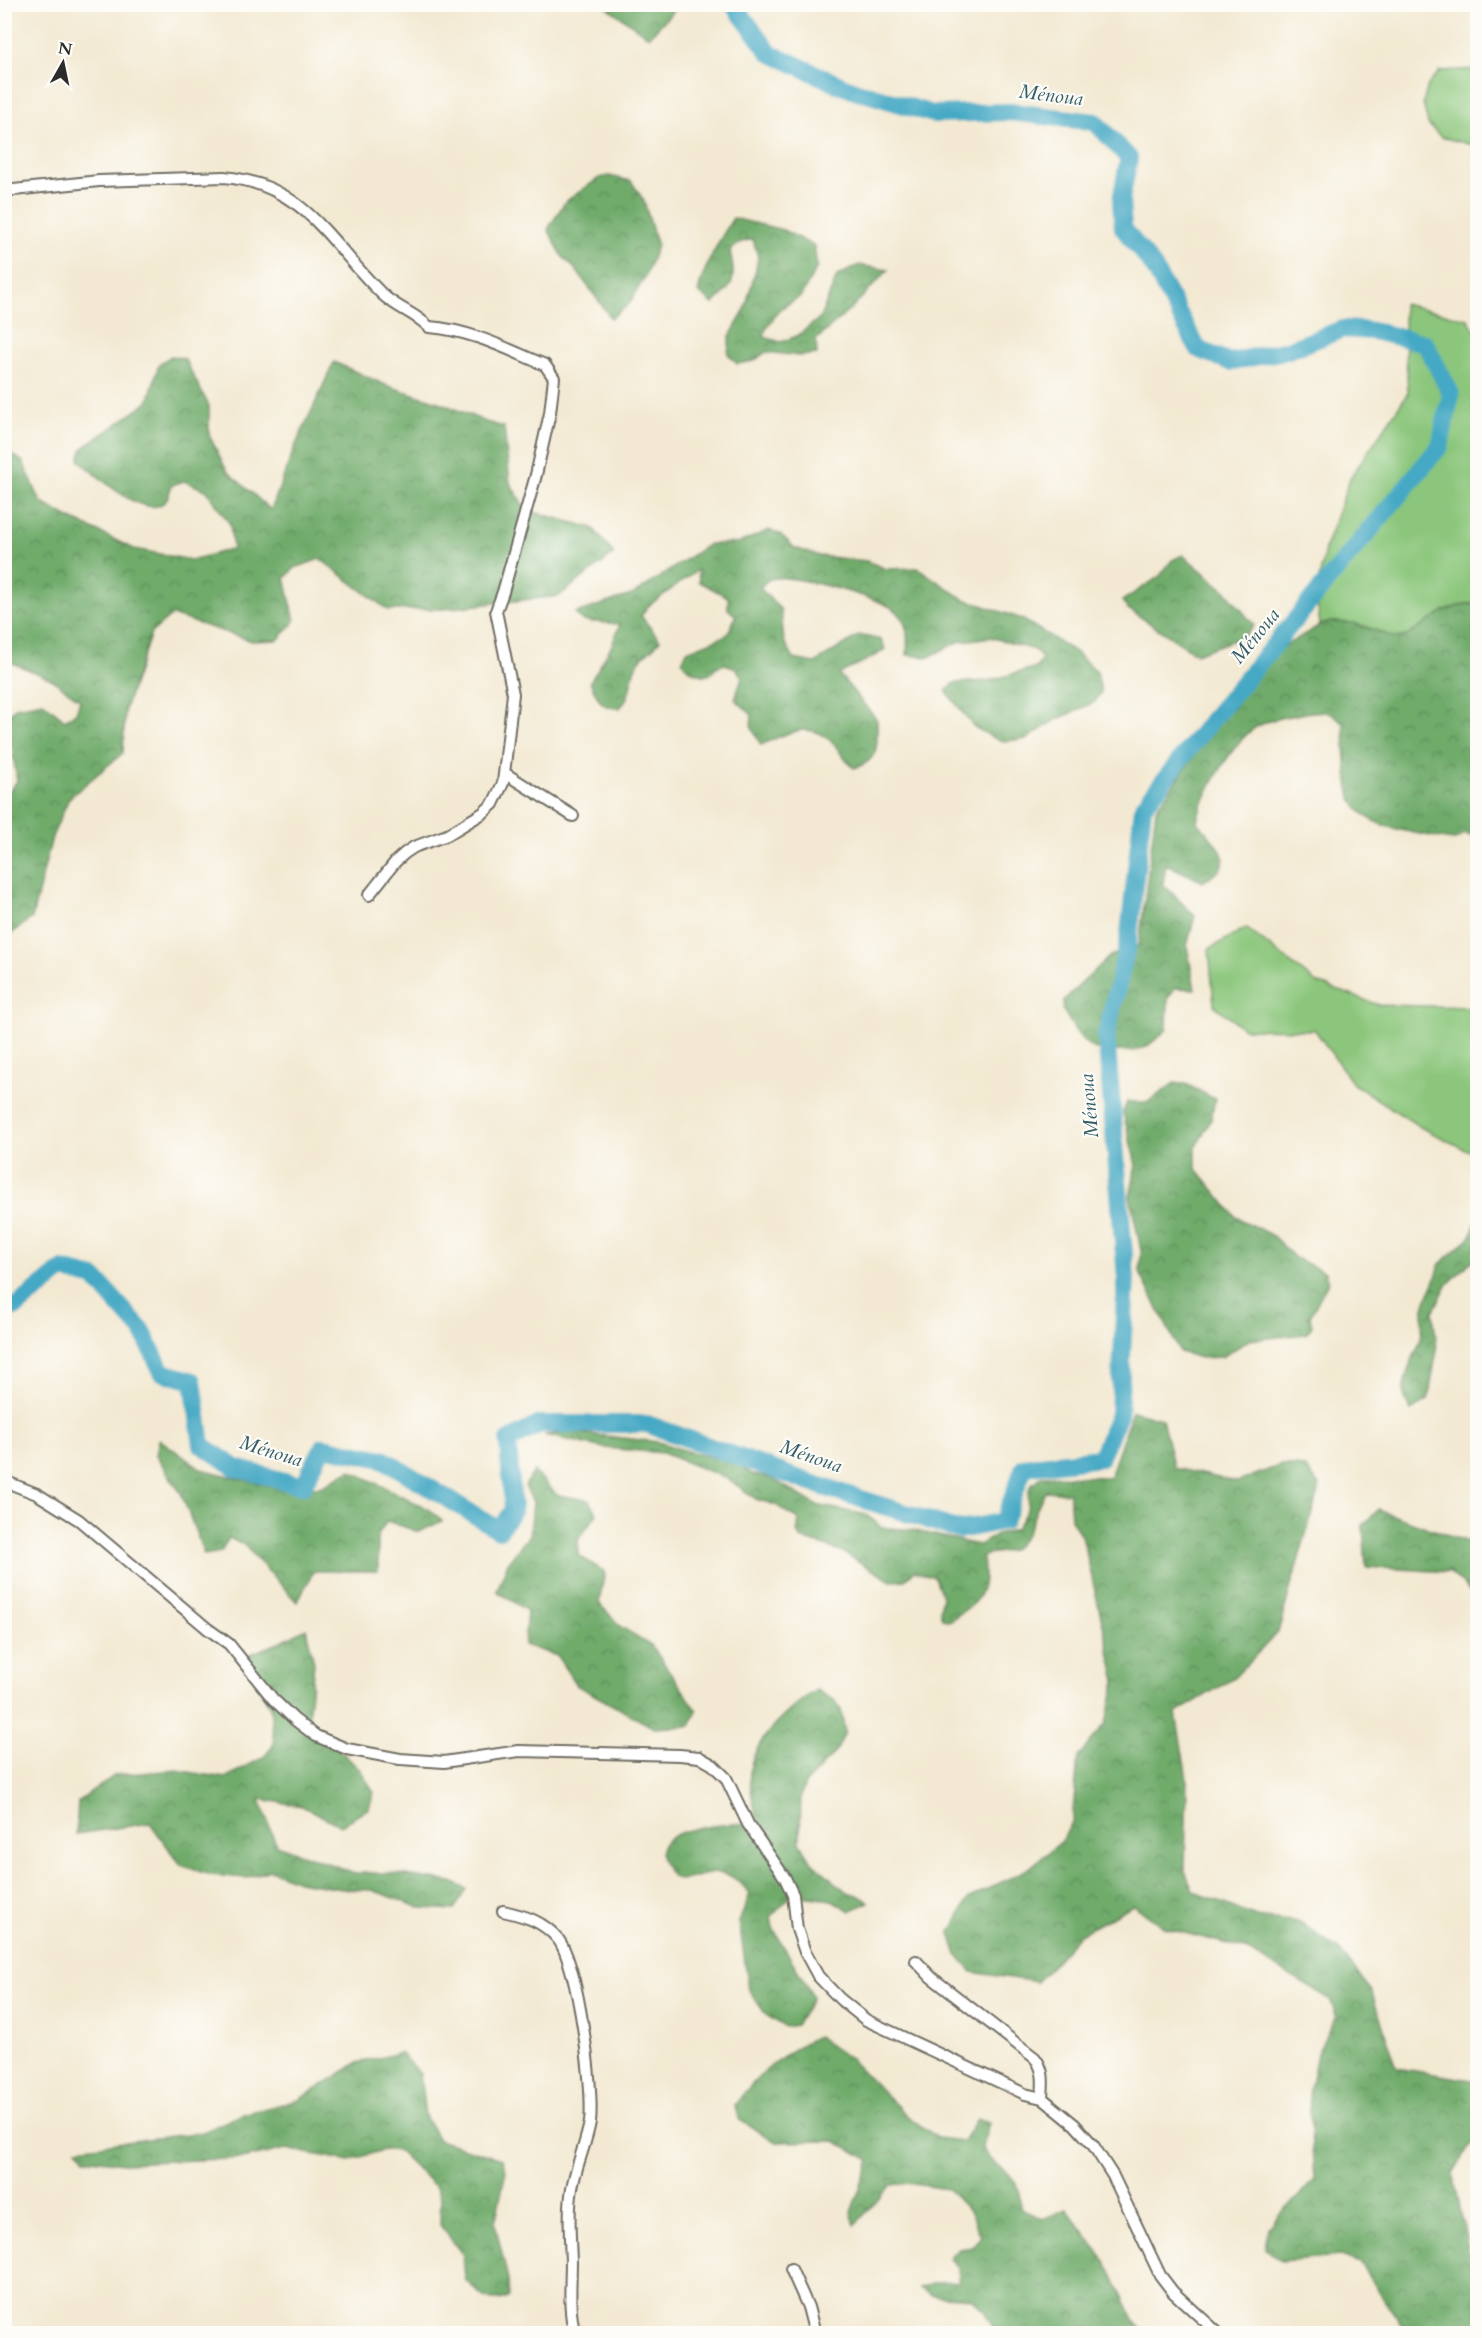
<svg xmlns="http://www.w3.org/2000/svg" width="1482" height="2338" viewBox="0 0 1482 2338" font-family="Cardo,serif">
<defs>
<pattern id="forest-crowns" width="20" height="18" patternUnits="userSpaceOnUse" patternTransform="scale(1.5)"><rect width="20" height="18" fill="#70ab6b"/><path d="M2 6a3 3 0 1 1 6 0M12 15a3 3 0 1 1 6 0" fill="none" stroke="#5c8b58"/></pattern>
</defs>
<rect width="100%" height="100%" fill="#fdfcf7"/>
<filter id="ink" filterUnits="userSpaceOnUse"><feTurbulence type="fractalNoise" baseFrequency=".0167" numOctaves="2"/><feDisplacementMap in="SourceGraphic" scale="12" xChannelSelector="R" yChannelSelector="G"/><feConvolveMatrix kernelMatrix="1 2 1 2 8 2 1 2 1" color-interpolation-filters="sRGB"/></filter>
<filter id="wash" filterUnits="userSpaceOnUse"><feTurbulence type="fractalNoise" baseFrequency=".008" numOctaves="4" result="noise"/><feDisplacementMap in="SourceGraphic" scale="24" xChannelSelector="R" yChannelSelector="G"/><feGaussianBlur stdDeviation="1.35" result="paint"/><feColorMatrix in="noise" values="0 0 0 0 0 0 0 0 0 0 0 0 0 0 0 0 0 1.4 0 .05"/><feComposite in="paint" operator="in"/></filter>
<g filter="url(#wash)">
<rect width="100%" height="100%" fill="#f3e9d2"/>
<path fill="#8bc67b" stroke="#5b7853" stroke-width="1.5" d="M1477 69V146L1441 137 1428 124 1423 103 1428 85 1440 71Z
M1403 304 1468 319 1478 336V593L1475 603 1464 604 1444 611 1407 636 1396 638 1364 626 1331 622 1320 625 1316 594 1325 548 1350 478 1408 393Z
M1246 928 1317 983 1379 1005 1477 1007V1155L1422 1128 1353 1084 1315 1030 1244 1029 1214 1005 1209 949Z"/>
<path fill="url(#forest-crowns)" stroke="#4e6b4b" stroke-width="1.5" d="M604 5H679L649 37Z
M609 176 631 181 644 201 657 246 646 275 629 304 611 318 576 270 562 256 548 229 565 202 599 178Z
M733 218 783 230 814 246 817 267 801 296 779 310 766 329 764 337 781 342 797 336 820 318 837 276 859 265 888 270 853 307 816 340 817 354 799 356 766 352 754 361 737 364 728 354 730 336 744 312 756 269 758 257 753 239 741 242 730 251C736 280 735 285 713 304L698 292C704 266 719 241 733 218Z
M171 356 184 358 209 406V435L227 471 271 510 294 449 334 362 388 386 439 402 486 422 504 427 510 483 526 510 593 528 614 554 559 596 443 609 388 610 320 559 295 568 285 578 295 621 278 640 252 641 172 615 151 633 125 709 123 753 69 798 52 837 32 918 5 938 4 866 10 860 5 854V796L17 781 7 716 16 707 43 702 65 720 76 713 80 700 51 679 5 660V449L23 462 41 502 67 517 134 549 191 560 233 549 230 524 206 490 184 481 172 485C170 489 169 495 167 499 147 526 95 473 79 460L83 448 148 402 159 364Z
M769 530 780 534 795 548 820 556 867 561 886 569 918 568 964 599 1022 619 1074 651 1097 672 1101 692 1095 702 1054 721 1027 739 1004 741 994 738 974 727 946 691 954 683 987 681 1037 667 1042 658 1034 650 990 637 958 642 929 657 907 655C908 640 909 622 896 611 881 598 794 575 775 578 767 579 765 582 760 588L781 610 784 641 794 659 815 663 859 635 881 640 885 649 877 655 839 674 877 720C877 743 881 761 854 768 844 761 841 751 832 742 808 719 787 734 761 745L751 726 752 715 735 699 742 677 736 668 725 664 716 667 709 675C696 675 690 671 682 661L687 651 727 635 736 616 728 609V597L699 582 698 570 647 607 641 616 660 640C654 649 641 656 637 664 629 679 633 695 620 708 600 709 598 698 590 682L612 645 620 624 583 621 575 613 634 594 709 544 739 543Z
M1183 555 1225 590 1254 625 1245 636 1196 654 1128 609 1122 601 1159 577 1172 560Z
M1464 604H1477V837L1464 834 1455 840 1446 839C1415 832 1359 830 1350 793 1345 771 1346 746 1343 723 1332 710 1317 710 1301 714 1285 717 1270 719 1256 727 1233 742 1203 794 1197 821L1220 849 1224 859 1220 870 1203 882 1166 864 1163 884 1195 916 1187 946 1195 989 1175 988 1168 998 1167 1029C1146 1050 1139 1054 1110 1050 1104 1050 1096 1050 1091 1047 1078 1038 1071 1023 1063 1010L1064 1000 1110 956 1139 946 1156 809 1219 721 1281 648 1320 625 1331 622 1354 623 1396 638 1407 636 1444 611Z
M1174 1083 1186 1084 1215 1099 1211 1120 1196 1147V1168L1236 1217 1273 1236 1295 1258 1325 1272 1328 1282 1310 1317 1312 1326 1306 1334 1249 1340 1222 1357 1201 1358 1180 1352 1140 1273 1141 1251 1130 1197 1136 1165 1123 1112 1127 1102H1148Z
M1477 1217V1256L1447 1285 1433 1312 1437 1350 1428 1400 1411 1411C1394 1388 1412 1364 1420 1341 1424 1330 1421 1316 1425 1304 1429 1290 1438 1280 1439 1265L1471 1236Z
M1132 1411 1162 1419 1174 1468 1237 1482 1281 1465 1304 1467 1320 1485 1278 1632 1234 1678 1176 1713 1187 1779 1185 1870 1193 1891 1256 1917 1300 1922 1339 1950 1371 1990 1397 2068 1477 2081V2135L1453 2173 1472 2269 1477 2271V2333H1407L1360 2263 1340 2256 1281 2261 1265 2248 1268 2228 1314 2180 1309 2095 1317 2053 1336 2016 1330 1999 1243 1948 1165 1928 1133 1905 1080 1934 1037 1982 972 1972 957 1955 950 1934 969 1898 1028 1869 1062 1841 1072 1822 1078 1757 1106 1723 1116 1681 1083 1539 1071 1519 1069 1493 1046 1491C1034 1506 1032 1536 1014 1548 1005 1555 992 1550 983 1557 987 1596 980 1600 949 1621L942 1618 940 1611 942 1597 935 1577 914 1571 905 1580 891 1581 841 1551 802 1539 797 1533 799 1520 776 1505 756 1499 728 1479 663 1453 604 1448 544 1435 572 1432 658 1442 690 1452 734 1462 752 1474 771 1478 816 1505 867 1515 881 1527 912 1530 979 1545 997 1534 1016 1529 1027 1510 1029 1490 1032 1484 1042 1476 1110 1477Z
M159 1439 201 1469 286 1490 303 1486 320 1487 350 1470 429 1509 442 1521 419 1532 387 1521 378 1535V1571H314L297 1602 243 1544 229 1538 221 1552 204 1555 182 1495 156 1455Z
M534 1471 557 1495 589 1500 597 1514 578 1540V1555L605 1572 599 1603 621 1627 651 1645 697 1710 690 1726 654 1728 576 1685 557 1656 524 1645 527 1611 497 1591 509 1560 530 1535 533 1502 525 1486Z
M1378 1510 1477 1545V1602L1464 1585 1449 1572 1366 1567 1363 1525Z
M306 1628 314 1663 308 1719 361 1771 374 1792 369 1808 341 1826 302 1806 260 1799 276 1845 355 1873H391L452 1882 467 1889 454 1910 421 1908 372 1890 342 1889 304 1883 270 1870 246 1878 210 1875 181 1865 150 1823 76 1834 78 1802 115 1775 177 1770 225 1778 264 1757 274 1744 270 1708 243 1657 276 1644Z
M816 1690 834 1700 841 1710 845 1732 837 1750 805 1784 801 1795 800 1842 812 1862 847 1892 858 1895 869 1902 850 1911 832 1900 792 1895 771 1917 773 1928 813 1997 796 2025 785 2027 766 2015 749 1990 739 1922 750 1894C742 1883 730 1872 716 1873 695 1873 676 1893 664 1864 661 1857 659 1854 662 1847 671 1824 736 1825 758 1822 755 1807 748 1787 750 1771 753 1739 791 1707 816 1690Z
M817 2036 850 2059 906 2115 938 2138 963 2141 977 2119 989 2123 982 2148C997 2174 1022 2169 1020 2208L1043 2219 1067 2209 1106 2262 1135 2322 1146 2333H996L983 2309 972 2298 931 2295 919 2288 931 2283 958 2282 959 2268 949 2258 959 2249 973 2247 981 2236 969 2211 948 2189 906 2183 891 2185 855 2225 851 2212 870 2160 835 2141 776 2142 738 2119 735 2105C755 2076 786 2051 817 2036Z
M400 2053 420 2074 425 2116 438 2140 502 2159 506 2171 495 2223 508 2279 509 2297C487 2306 481 2294 465 2280L463 2255 440 2225 441 2200 435 2186 398 2151 385 2149 349 2161 286 2149 247 2158 124 2163 85 2158 77 2148 203 2132 243 2114 299 2100 357 2063Z"/>
<g fill="none" stroke-linecap="round" stroke-linejoin="round">
<path stroke="#44a8c4" stroke-width="18" d="M4 1306 16 1307 62 1270 95 1278 143 1332 162 1372 193 1381 202 1445 236 1468 303 1486 323 1447 383 1459 499 1530 513 1510 508 1441 540 1424H647L811 1483 959 1530 1004 1521 1024 1467 1100 1458 1119 1415 1126 1278 1106 1035 1128 943 1143 807 1214 717 1440 446 1451 394 1425 343 1373 331 1343 329 1288 350 1230 362 1198 349 1153 266 1123 228 1121 200 1129 158 1095 122 1011 112 933 114 844 87 770 53 733 4"/>
</g>
</g>
<g filter="url(#ink)">
<g fill="none" stroke-linecap="round" stroke-linejoin="round">
<g stroke="#716e65" stroke-width="14">
<path id="street" d="M4 191 99 181 224 177C306 184 331 245 383 295 397 308 415 313 429 327 471 330 507 349 545 365L554 378 550 413 536 475 503 592 496 611 513 694 503 783 493 804 483 813 447 835 414 847 405 853 396 861 369 895
M506 774 573 816
M4 1481 37 1494 79 1520 208 1629 229 1644 273 1699 295 1720 316 1736 347 1749 400 1759 444 1762 519 1751 680 1755 699 1757 713 1765 726 1778 748 1824 785 1878 793 1895 797 1929 805 1952 818 1976 840 1999 866 2020 1025 2094 1042 2098 1075 2125 1093 2145 1113 2176 1160 2275 1173 2292 1219 2334
M503 1911C525 1916 543 1921 558 1939 578 1964 594 2088 590 2122 586 2144 576 2166 572 2188 568 2212 570 2237 571 2261 571 2284 568 2311 575 2334
M916 1961 931 1977 1035 2058C1045 2071 1043 2083 1042 2098
M791 2269 808 2307 815 2334"/>
</g>
<use href="#street" stroke="#fff" stroke-width="10"/>
</g>
</g>
<g text-anchor="middle" dominant-baseline="central" stroke-width="4.5" stroke-linejoin="round" paint-order="stroke">
<g font-size="20" font-style="italic" fill="#355d68" stroke="#fdfcf7">
<text transform="translate(1051 95) rotate(7)">Ménoua</text>
<text transform="translate(1255 636) rotate(-51)">Ménoua</text>
<text transform="translate(1089 1106) rotate(-95)">Ménoua</text>
<text transform="translate(271 1451) rotate(17)">Ménoua</text>
<text transform="translate(811 1456) rotate(19)">Ménoua</text>
</g>
</g>
<rect width="1482" height="2338" fill="none" stroke="#fdfcf7" stroke-width="24"/>
<g transform="translate(63 63) rotate(9)" stroke="#fdfcf7" stroke-width="4.5" paint-order="stroke">
<path d="M0-4.5L10 22L0 15L-10 22Z" fill="#2b2b2b"/>
<text y="-9" font-size="16" font-weight="bold" text-anchor="middle" fill="#2b2b2b">N</text>
</g>
</svg>
